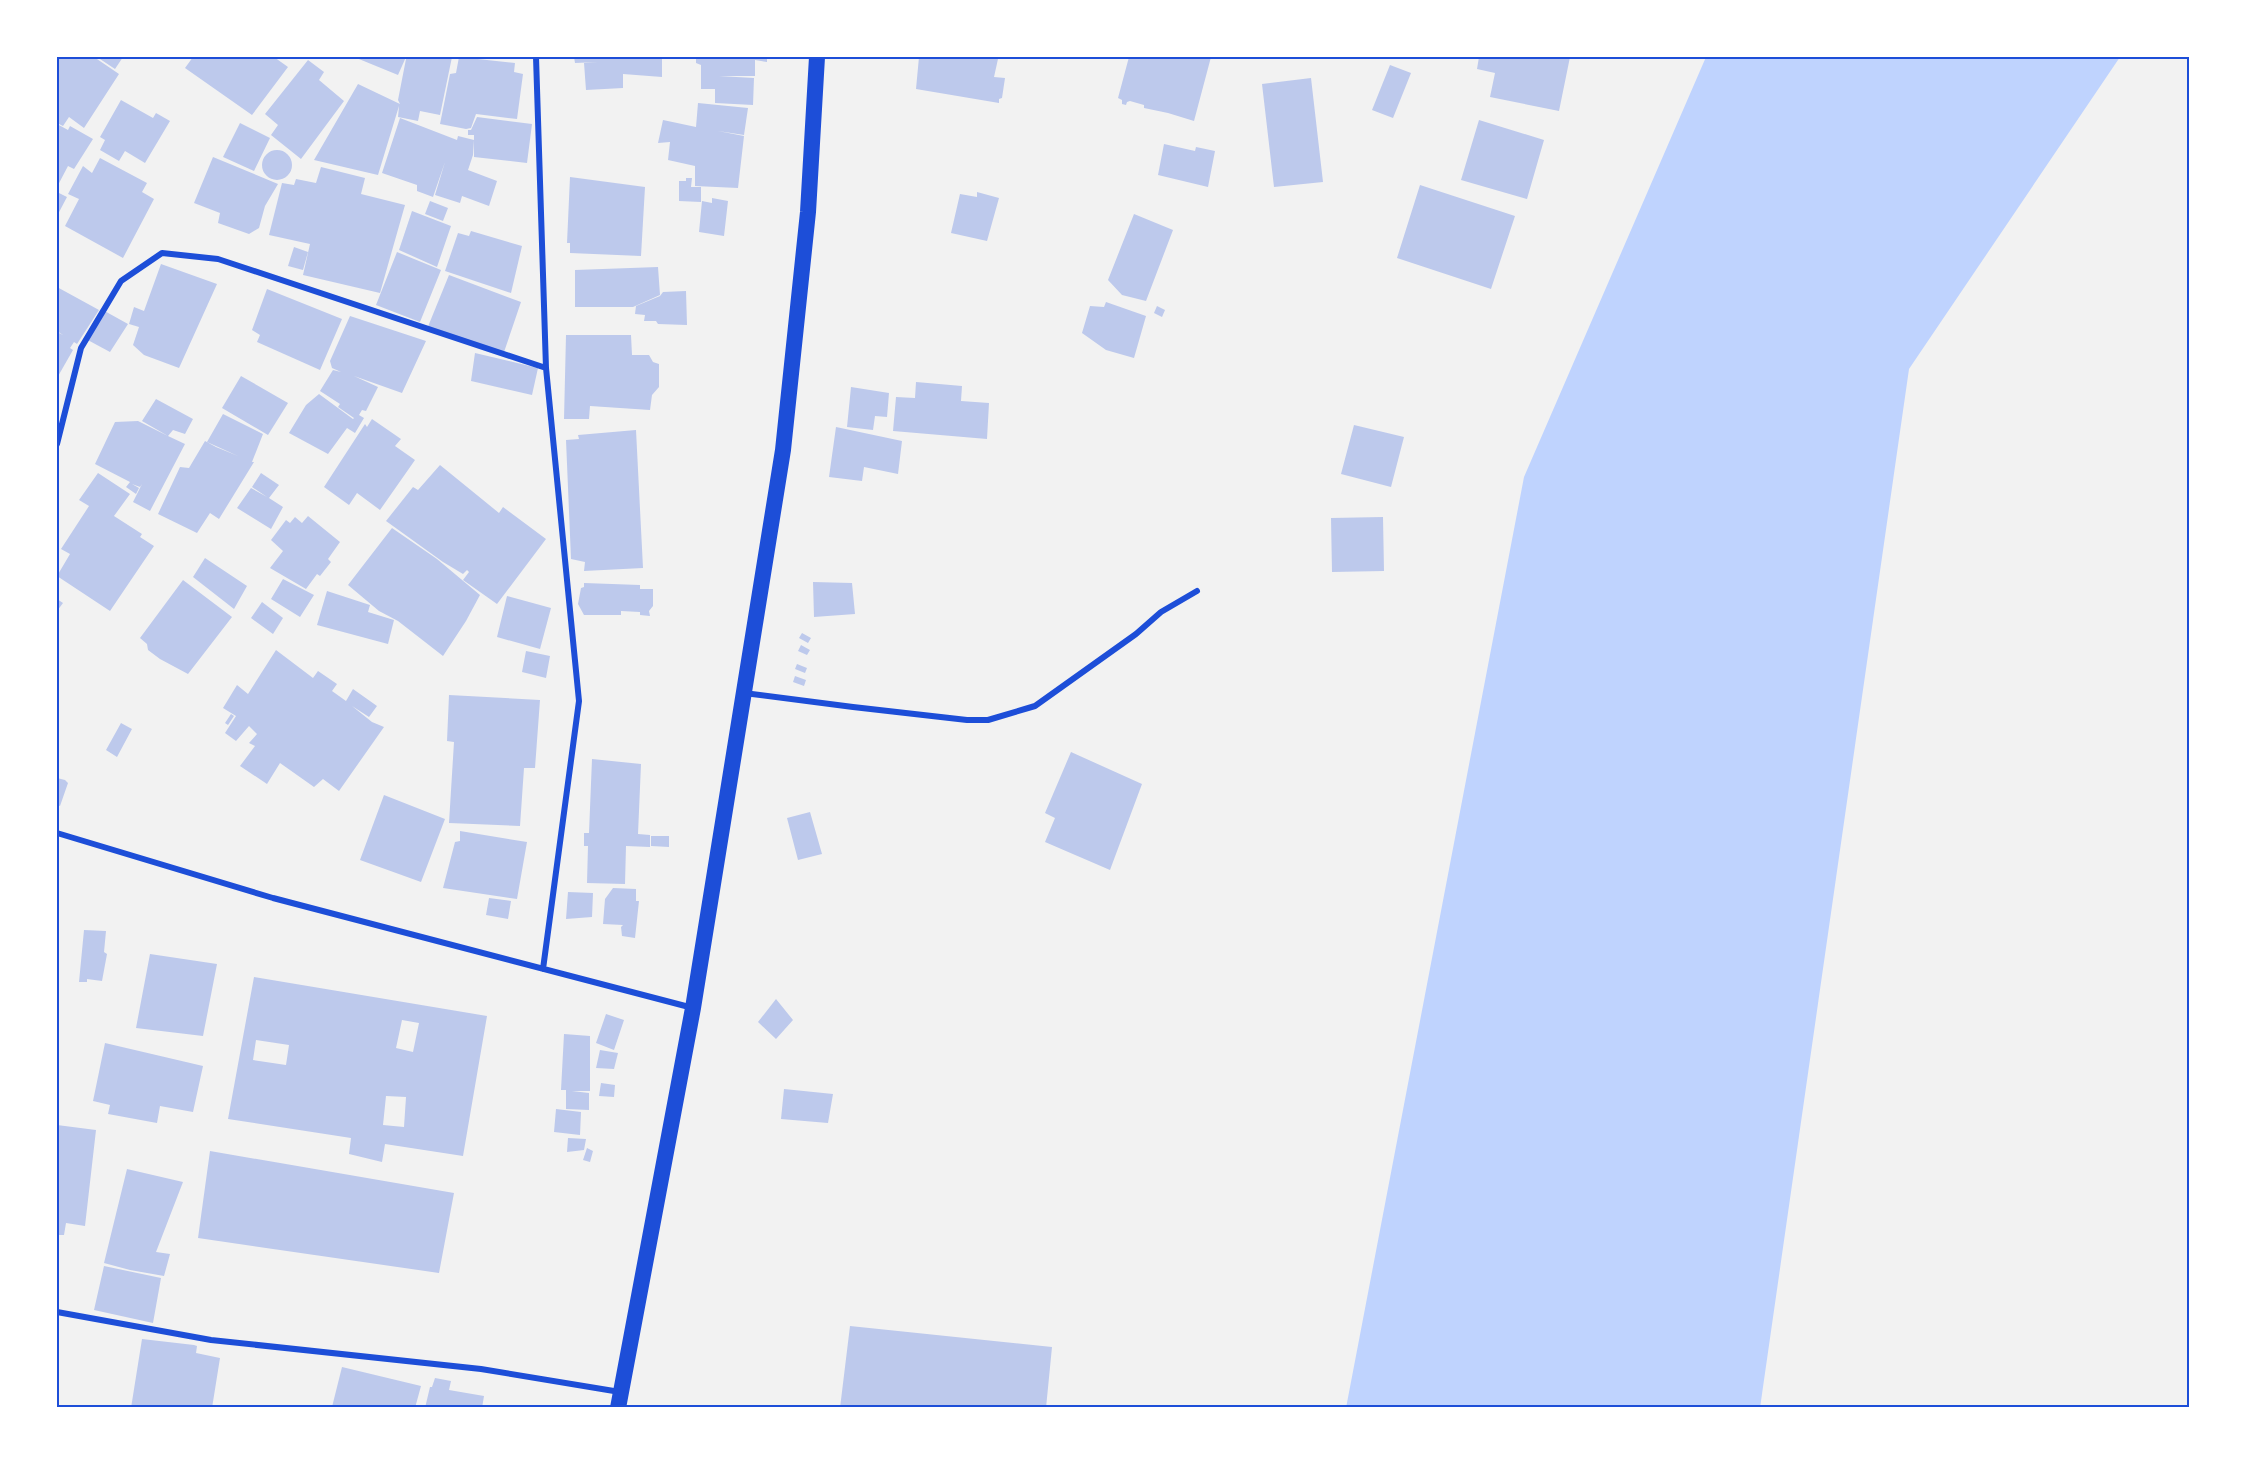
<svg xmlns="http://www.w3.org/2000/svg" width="2247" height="1465" viewBox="0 0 2247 1465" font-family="'Source Sans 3',sans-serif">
<rect width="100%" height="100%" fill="#f2f2f2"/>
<path fill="#bfd3fe" d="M1706 57H2120L1909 369 1760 1408H1346L1524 477Z"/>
<path fill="#bdc9ec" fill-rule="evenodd" d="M57 57H94L119 74 84 128 69 117 63 126 57 123Z
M97 57H123L115 69Z
M193 57H274L288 67 252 115 185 68Z
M354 57H406L398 75Z
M415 57H452L440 115 420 111 418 121 398 117 399 106 378 175 314 160 358 84 400 104 398 100 406 59H414Z
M459 57 515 63 514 72 523 74 517 119 476 114 471 128 466 129 440 124 450 74 456 73Z
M574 57H662V77L623 74V88L586 90 584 63 598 62 575 63Z
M696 57H767V62L755 60V76H719L754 78 753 105 715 103V89H701V65L696 63Z
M919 57H987L998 59 994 77 1005 78 1002 98 999 99V103L916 89Z
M1129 57H1211L1194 121 1168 113 1144 108V105L1130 101 1127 102 1126 105 1122 104V100L1118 98Z
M1479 57H1570L1559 111 1490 97 1495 73 1477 69Z
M308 60 324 72 319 80 344 101 301 159 271 135 278 125 265 114Z
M1390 65 1411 73 1393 118 1372 110Z
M1311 78 1323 182 1274 187 1262 84Z
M121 100 153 118 156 113 170 121 145 163 125 151 119 161 100 150 105 140 100 137Z
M698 103 748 108 744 135 718 131 744 136 738 188 695 186V166L668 160 670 142 658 143 663 120 696 127Z
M477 117 532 124 527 163 474 157V135H468V130H471Z
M400 118 457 140 458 136 474 140 473 155 468 170 497 181 489 206 462 196 460 203 435 195 445 162 433 197 417 191V185L382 173Z
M1479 120 1544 140 1527 199 1461 180Z
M240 123 270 138 254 171 223 157Z
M57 124 68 130 70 126 93 139 74 169 68 166 57 187Z
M1164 144 1195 151 1196 147 1215 151 1208 187 1158 175Z
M262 165a15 15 0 1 1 30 0a15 15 0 1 1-30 0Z
M213 157 278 184 265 206 259 228 249 234 218 223 220 213 194 203Z
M100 158 147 183 142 192 154 199 123 258 65 226 79 199 68 194 83 166 92 173Z
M321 167 365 178 361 194 405 205 380 293 303 275 310 244 269 235 282 183 294 185 296 179 316 183Z
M570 177 645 187 641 256 570 253V243H567Z
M686 178H692L691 187H701V202L679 201V181H686Z
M1420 185 1515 216 1491 289 1397 258Z
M57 192 67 197 57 216Z
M977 192 999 198 987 241 951 233 960 194 977 197Z
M712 198 728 201 724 236 699 232 702 201 712 203Z
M430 201 448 208 443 221 425 214Z
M412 211 451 226 437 267 399 250Z
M1134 214 1173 230 1146 301 1122 295 1108 280Z
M471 231 522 246 511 293 445 271 458 233 469 236Z
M294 247 308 252 303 270 288 266Z
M397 252 441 270 420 322 376 305Z
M161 264 217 284 179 368 144 355 133 345 139 327 129 324 134 307 144 311Z
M658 267 660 295 633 307H575V270Z
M449 275 521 302 503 355 427 329Z
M57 287 99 310 77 344 74 342 70 348 73 350 57 378V332L63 335 57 331Z
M267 289 342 319 320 370 257 342 260 335 252 330Z
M686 291 687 325 658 324 656 321H644L645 315 635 314 636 306 660 296 663 292Z
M1106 302 1146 316 1134 358 1106 350 1082 333 1090 306 1104 307Z
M1157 306 1165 310 1162 317 1154 313Z
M101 309 128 324 110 352 84 338Z
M350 316 426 341 402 393 354 376 378 387 366 411 362 410 359 415 364 418 355 433 347 428 328 454 289 433 306 405 319 394 353 419 354 418 338 407 340 404 320 391 333 370 341 372 332 368 330 361Z
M566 335H631L632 355H649L653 362 659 364V387L652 395 650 410 590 406 589 419H564Z
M475 353 538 368 532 395 471 381Z
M241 376 288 403 268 435 222 408Z
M916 382 962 386 961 401 989 403 987 439 893 431 896 397 915 398Z
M851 387 889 393 887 417 875 416 873 430 847 427Z
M156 399 193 419 185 434 173 430 168 436 185 444 150 511 133 502 142 484 140 487 132 484 139 488 136 494 126 487 130 482 95 464 115 422 138 421 168 436 142 421Z
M223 414 263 434 252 462H254L219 519 210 513 197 533 158 514 180 467 189 468 205 441 216 447 238 456 207 442Z
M372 419 401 439 395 446 415 460 380 510 357 493 349 505 324 487 365 424 367 427Z
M1354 425 1404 437 1391 487 1341 474Z
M836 427 902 441 898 474 864 467 862 481 829 477Z
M636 430 643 568 584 571 585 562 571 559 566 440 579 439 578 435Z
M440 465 499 513 503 507 546 539 497 604 463 580 469 572 467 570 463 574 443 562 386 521 413 487 418 490Z
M98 473 130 494 114 516 142 534 140 537 154 546 110 611 57 576 70 554 61 549 89 506 79 500Z
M261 473 279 485 269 498 283 507 271 529 237 508 251 488 267 497 252 487Z
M308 516 340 542 328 559 331 562 320 576 317 574 306 589 270 568 283 551 271 540 286 520 290 523 295 517 302 523Z
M1383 517 1384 571 1332 572 1331 518Z
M392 528 437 559 480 595 466 621 443 656 398 621 379 611 348 585Z
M205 558 247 586 234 609 193 577Z
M283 579 314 595 300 617 271 599Z
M183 580 232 617 188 674 160 659 148 650 147 644 140 638Z
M813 582 852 583 855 614 814 617Z
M584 583 640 585V589H653V606L649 611 650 616 640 615V612L621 611V615H584L578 604 581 588 584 587Z
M327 591 370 605 368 612 394 620 388 644 317 625Z
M507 596 551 608 540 649 497 637Z
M57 599 63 603 57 611Z
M262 602 283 618 273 634 251 618Z
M802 633 811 638 808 643 799 638Z
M801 645 810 650 807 655 798 651Z
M276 650 313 678 318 671 337 684 332 691 346 701 353 689 377 706 369 717 352 706 372 722 384 727 339 791 323 779 314 787 280 763 267 784 240 766 255 746 249 743 257 734 249 726 236 741 225 733 236 716 223 708 237 685 248 694Z
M526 651 550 656 546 678 522 672Z
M797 664 807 668 805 673 795 669Z
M795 676 806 680 804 686 793 682Z
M449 695 540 700 535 768H524L520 826 449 823 454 742 447 741Z
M231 714 234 716 228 725 225 723Z
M121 723 132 729 117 757 106 750Z
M1071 752 1142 784 1110 870 1045 842 1055 818 1045 813Z
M592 759 641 764 638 834 650 835V847L626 846 625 884 587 883 588 846H584V833H589Z
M57 778 65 780 68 783 60 806 57 805Z
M384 795 445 819 421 882 360 860Z
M810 812 822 854 798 860 787 818Z
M460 831 527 842 517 899 443 888 455 842 460 841Z
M651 836H669V847L651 846Z
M613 888 636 889V901H639L635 938 622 936 621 927 623 925 603 924 605 899Z
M568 892 593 893 592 917 566 919Z
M489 898 511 901 508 919 486 915Z
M84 930 106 931 104 952 107 954 102 981 87 979V982H79Z
M150 954 217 964 203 1036 136 1028Z
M254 977 487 1016 463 1156 385 1144 382 1162 349 1154 351 1138 228 1119ZM402 1020 419 1023 413 1052 396 1048ZM256 1040 289 1045 286 1065 253 1060ZM386 1096 406 1097 404 1127 383 1125Z
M776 999 793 1020 776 1039 758 1022Z
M606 1014 624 1020 614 1050 596 1043Z
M564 1034 590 1036V1091H572L589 1093V1110L566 1109V1090H561Z
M105 1043 203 1066 193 1112 160 1106 157 1123 108 1114 110 1105 93 1101Z
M600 1050 618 1053 614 1069 596 1068Z
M601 1083 615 1085 614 1097 599 1096Z
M784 1089 833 1094 828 1123 781 1119Z
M556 1109 581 1112 580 1135 554 1132Z
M57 1125 96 1130 85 1226 66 1223 64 1235H57Z
M568 1138 586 1139 584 1150 567 1152Z
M587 1148 593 1151 590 1162 583 1160Z
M210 1151 454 1193 439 1273 198 1238Z
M127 1169 183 1182 156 1252 170 1254 164 1276 130 1270 104 1263Z
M104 1266 161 1278 153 1323 94 1310Z
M850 1326 1052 1347 1046 1408H840Z
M142 1339 194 1345 197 1346 196 1353 220 1358 212 1408H131Z
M342 1367 421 1386 415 1408 332 1407Z
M435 1378 451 1381 449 1390 484 1396 482 1408H425L430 1387H432Z"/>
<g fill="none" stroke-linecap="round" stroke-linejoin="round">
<path stroke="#1d4ed8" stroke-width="6" d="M536 57 546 368 579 701 543 969
M57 444 81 348 121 281 162 253 218 259 546 368
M744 693 853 707 967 720H988L1035 706 1136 634 1161 612 1197 591
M57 833 273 898 693 1008
M57 1312 211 1340 481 1369 620 1392"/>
<path stroke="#1d4ed8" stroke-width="16" d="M618 1408 693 1008 783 450 808 212 817 57"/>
</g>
<rect width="2247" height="1465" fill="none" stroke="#ffffff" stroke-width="117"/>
<rect x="58" y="58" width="2130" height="1348" fill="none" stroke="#1d4ed8" stroke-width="2"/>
</svg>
